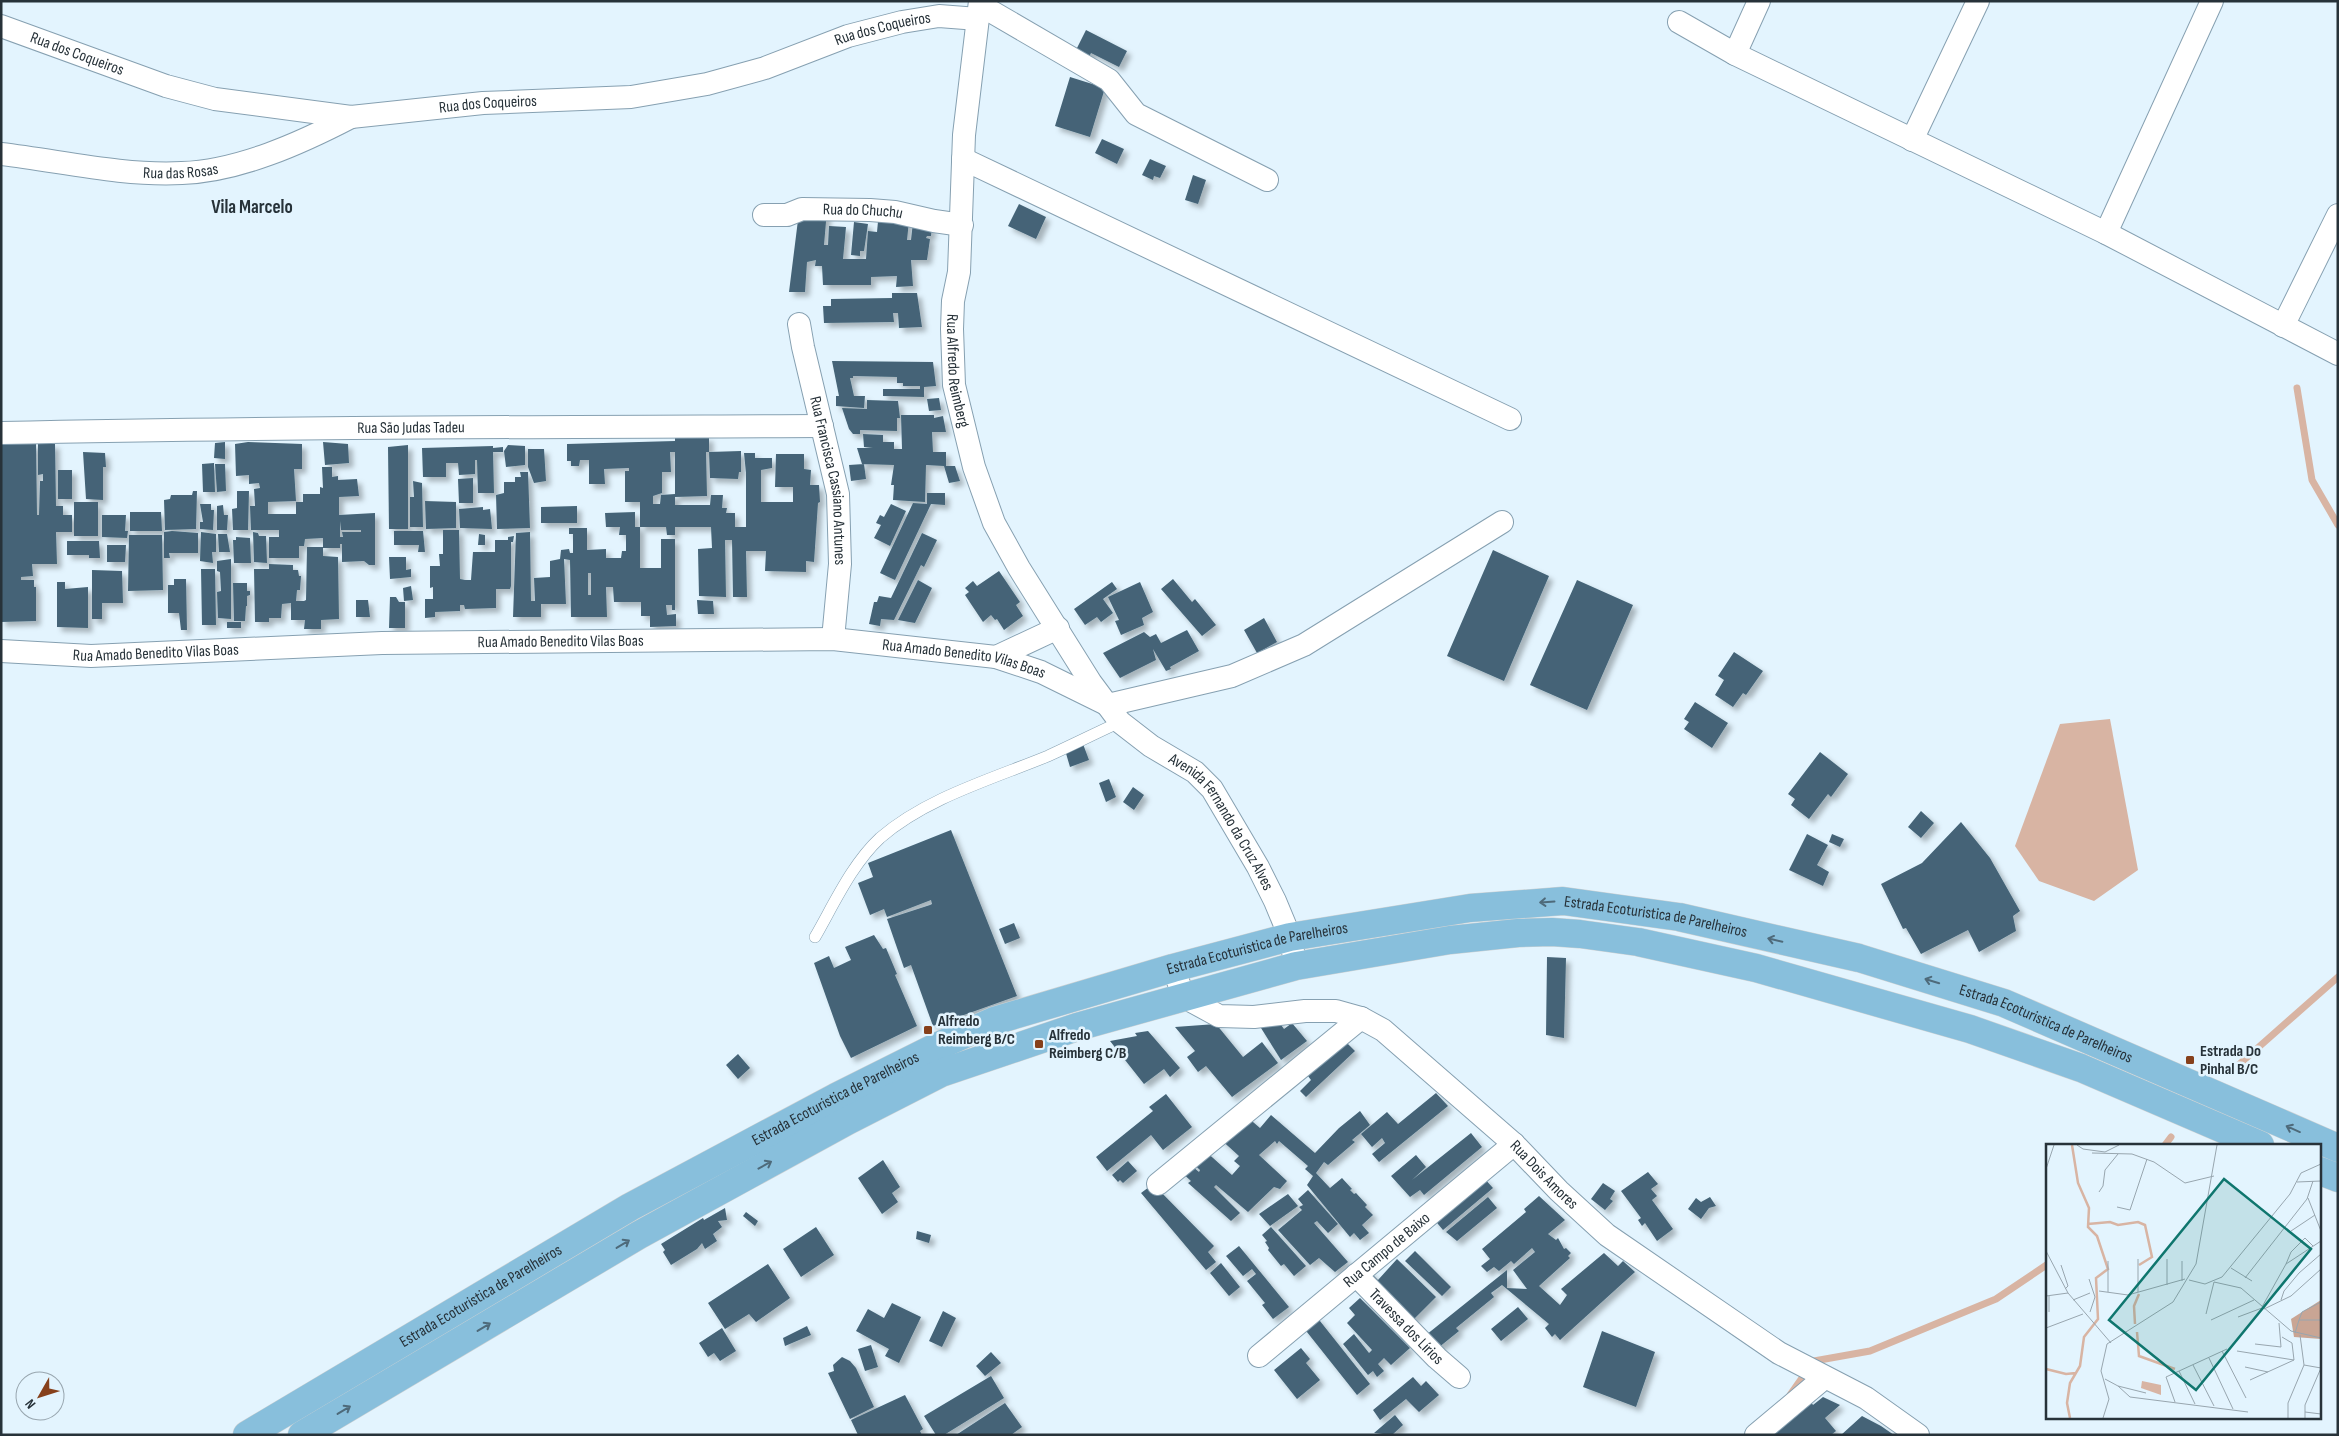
<svg xmlns="http://www.w3.org/2000/svg" width="2339" height="1436" viewBox="0 0 2339 1436" font-family="'Sofia Sans Condensed',sans-serif">
<defs>
<filter id="shadow"><feDropShadow dx="4.5" dy="4.5" stdDeviation="2.5" flood-color="#0004"/></filter>
</defs>
<rect width="100%" height="100%" fill="#e3f4fe"/>
<path fill="#d8b4a3" d="M2110 719 2138 870 2094 901 2039 881 2015 846 2060 724Z"/>
<g fill="none" stroke-linecap="round" stroke-linejoin="round">
<path stroke="#d8b4a3" stroke-width="7" d="M2297 388 2312 480 2338 525
M2235 1068 2338 977
M2165 1145 2171 1137
M1790 1395 1814 1361 1870 1351 1996 1299 2048 1264"/>
</g>
<path fill="#446477" fill-rule="evenodd" filter="url(#shadow)" d="M1086 30 1127 51 1119 67 1091 53 1088 59 1075 52Z
M1070 77 1105 88 1090 137 1055 126Z
M1102 139 1124 149 1117 164 1095 153Z
M1150 159 1166 166 1160 178 1154 176 1153 180 1142 175Z
M1193 175 1206 180 1198 204 1185 200Z
M1019 204 1046 217 1036 239 1008 226Z
M827 210 824 245H828L829 226 846 227 843 259H866L868 231 877 232 879 211 932 226 931 236H927L926 238 930 239 927 260H911L913 286 896 287 897 276 871 277V285H823L822 266H815L816 260 807 262 805 292H789L799 212ZM909 221 913 222 911 240H907Z
M854 222 868 224 864 251H860V256L851 255Z
M892 293H917L922 327 899 328 898 313H893L894 322 824 323 823 306H831V299L892 298Z
M832 361 933 362 936 386 924 387V397L883 396V389H920V386H903V383H897V377L853 376V378H850L854 396H865L864 408 836 406V396H839Z
M939 398 941 410 929 411 927 399Z
M867 400 898 401 900 418H897V431L860 430V434H853L849 429 842 408 867 409Z
M901 415H934V418L943 416 946 432H932L933 452H946V466H955L960 481 949 483 944 466 926 465 925 502 893 500 894 485H891L894 465 862 464 857 448H873L864 447 863 434 883 435V442H894V449H902Z
M709 437V452H706L707 496 675 497V505H710L711 495H723L722 508H727L726 513H735V527H746V473L744 453H755V458H772V468L761 470V502H793V487H775L776 454H804V469L811 470 810 485H819L820 502 818 503 814 562 806 561V572L765 571 766 551H746L747 597H733L732 540H725L726 597 699 596 698 549 712 548 711 527H675V535H667L666 527H640V502H625V471H629V468L604 469 605 484H589V460H580L579 466H571V461H567V444L675 441V438ZM670 452H675V494L661 495 660 504H653V496L662 493V472H671Z
M225 442V459L214 458 215 443Z
M248 442 302 444V469H294L296 501 268 502V514H296V502H303V494H320V487L323 488 322 467H332V477L338 476V480L357 479 359 496 339 497V515L375 513V565H369L364 561 342 562V544H340V548H323V556L338 557 339 619 321 620V629H304L305 620H291V603L282 604 281 618H269V622H255L254 569H269V564L293 565V570H298L299 576H301L300 590H297L296 601H304L306 600 307 547H323V538L305 539 304 546H299V558H269V537H279V530H251L250 506H255L254 489 260 488 259 483 249 484V475L236 476 235 444ZM340 521 341 530H361V532H342L343 537H340Z
M323 442 348 444 349 463 325 465Z
M1 443 36 444 37 515H39L40 481H43V474L38 475V444H55L56 506H63V515H72V532H56L57 564H32L33 576 21 577V580H34V587H36V621L1 622Z
M408 445V529H389L388 447Z
M508 445 525 446V465L506 467 504 451Z
M493 446V448L503 447V452H493L494 493H478L477 460H475V474L459 475 458 463H446V477H423L422 448Z
M528 449H544L546 481 534 483 528 467Z
M741 451V472H739L738 479 710 478 709 452Z
M83 452 105 453 106 467H103V500L86 499Z
M214 463 215 492H203L202 464Z
M215 464H225L226 491 217 492Z
M864 464 866 479 851 481 849 465Z
M58 470H72V499H58Z
M520 472H528L530 528 497 529 496 495 504 493V482H515V477H521Z
M473 478V503H459L458 479Z
M413 481 422 483 423 527H410V497H414Z
M193 491H197L196 529 165 530 164 500 170 499 171 495H192Z
M237 491H249L248 530H233L232 509 237 508Z
M927 493H945V505L931 504 895 580 880 573 913 503 927 504Z
M425 501 456 502V528L426 529Z
M74 502H98V536H74Z
M200 504H211V510H214L213 530 200 529V522H203Z
M891 504 906 511 890 546 874 538 881 525 876 523 880 515 884 517Z
M223 505 224 515H228L227 530H217V506Z
M577 506V523H541V507Z
M483 507V510L490 509 492 529 460 528 459 509Z
M130 512H161L162 531H130Z
M635 512V527H640V568H661V539H675V610H672V605H666L667 615 676 614V626L650 627V616H641V602H614L613 587H606L607 617H571L570 560 564 559 566 604H541V617H513L516 533 530 532 531 601H535L534 578 550 577V561L560 559 561 550 569 549 570 553H573V534H569V528H587V550L606 549V558H621L622 551H626V535H619L620 527H606L605 513ZM588 573H591V595H588Z
M102 515H126L125 531H128L127 538 102 537Z
M443 530H459L460 579 465 580H471L473 552H495V540H508V537L514 536 513 542H511V586L510 589H496V608L465 609 464 605H460V611L435 612V617L425 618V599H433V587L430 588V566H440L439 554H443Z
M172 531 198 533V553H169L170 558H164V532Z
M394 531H423L425 552H418L419 545H394Z
M201 532 216 534V552H212L213 563 200 561Z
M253 532 258 533 259 536H266L267 563 254 562Z
M922 533 937 540 924 567 921 565 894 620 881 619 880 626 869 624 874 602H877L879 596 891 598Z
M218 534H227L230 552H219Z
M479 534 485 535V545H478Z
M129 535H162L163 590 128 591Z
M236 537 250 538 251 563H234L233 540H236Z
M67 541H99L100 558H89V555H67Z
M107 545H126L125 562H107Z
M1493 550 1549 576 1504 681 1447 656Z
M389 557H406V570L411 569V577L390 579Z
M231 559V619L218 618 217 592 221 591 220 572 217 571V561Z
M201 569H215L216 625H202Z
M92 570 122 571 123 603H102V619H92Z
M999 571 1020 602 1016 605 1023 616 1004 630 997 619 995 620 991 615 983 622 965 595 969 592 965 588 973 581 977 586Z
M174 579H186L187 630H181L179 613H168V585H174Z
M1173 579 1192 602 1195 599 1216 625 1202 636 1161 589Z
M918 580 932 588 915 623 898 620Z
M1577 580 1633 605 1587 710 1530 685Z
M57 582H65V589L88 587V628L57 627Z
M1112 582 1117 589 1103 599 1113 613 1101 622 1097 617 1085 625 1074 609Z
M1140 582 1153 612 1142 618 1144 625 1121 635 1115 621 1119 620 1108 597Z
M233 583H247V591H250V595L247 596V606H246L245 621H234Z
M411 586 413 600 404 601 403 588Z
M390 597H396L399 602H405V628H389Z
M356 600H368L370 617H356Z
M697 600 713 601 714 614H698Z
M1264 618 1277 642 1257 653 1244 630Z
M227 622H241V628H227Z
M1187 630 1199 651 1170 667 1171 669 1166 671 1153 649 1156 660 1120 678 1103 653 1144 632 1150 637 1156 634 1161 643Z
M1734 652 1763 671 1746 695 1743 693 1733 707 1715 695 1724 680 1718 676Z
M1695 702 1728 723 1712 748 1684 729 1689 722 1684 719Z
M1083 744 1089 760 1070 767 1065 750Z
M1820 752 1848 774 1831 797 1828 794 1809 819 1791 805 1795 799 1788 794Z
M1109 779 1116 797 1106 802 1099 783Z
M1133 787 1144 795 1134 810 1123 802Z
M1921 811 1934 823 1921 838 1908 827Z
M1961 822 1990 858 2020 911 2013 916 2016 931 1979 952 1968 930 1921 954 1906 928 1903 929 1881 884 1922 863Z
M951 830 1017 996 933 1026 911 965 904 968 887 919 930 905 932 904 931 900 887 917 884 909 870 915 858 883 873 877 868 863Z
M1807 834 1828 845 1817 865 1829 872 1823 886 1789 870Z
M1832 834 1844 839 1840 847 1829 842Z
M1014 923 1020 938 1005 944 999 929Z
M874 935 883 949 886 948 897 974 895 975 917 1026 851 1058 840 1036 814 963 829 956 834 968 851 960 845 947Z
M1547 957 1566 958 1564 1038 1546 1035Z
M1276 1018 1284 1029 1292 1023 1307 1041 1281 1060 1261 1028Z
M1216 1024 1243 1057 1262 1042 1278 1063 1232 1097 1206 1066 1198 1072 1187 1057 1195 1051 1175 1027Z
M1148 1031 1180 1068 1170 1077 1164 1069 1144 1084 1110 1041 1137 1036 1135 1033Z
M1345 1041 1355 1051 1306 1097 1300 1091 1311 1080 1308 1076Z
M738 1054 750 1068 738 1079 726 1065Z
M1436 1093 1448 1106 1379 1162 1372 1154 1385 1143 1382 1138 1372 1147 1361 1134 1387 1112 1398 1124Z
M1166 1094 1192 1127 1163 1150 1151 1135 1107 1171 1096 1157 1153 1111 1149 1107Z
M1360 1111 1370 1125 1352 1140 1355 1142 1328 1165 1324 1162 1316 1173 1330 1188 1342 1178 1352 1189 1350 1190 1354 1194 1356 1193 1367 1205 1365 1207 1373 1215 1362 1225 1369 1233 1360 1240 1354 1233 1350 1237 1307 1185 1313 1176 1305 1169 1308 1166 1279 1141 1277 1144 1275 1141 1259 1155 1287 1181 1280 1189 1274 1187 1248 1212 1216 1185 1214 1187 1240 1213 1231 1221 1188 1183 1191 1181 1179 1170 1187 1162 1199 1172 1200 1170 1189 1160 1203 1149 1232 1175 1240 1166 1234 1161 1239 1156 1217 1136 1246 1116 1260 1128 1271 1115 1315 1153 1339 1128Z
M1471 1133 1482 1147 1424 1195 1420 1190 1410 1197 1391 1176 1416 1155 1426 1167 1412 1180Z
M883 1160 900 1187 892 1193 898 1202 882 1214 858 1178Z
M1128 1161 1137 1171 1123 1183 1120 1180 1118 1182 1112 1175Z
M1648 1172 1658 1184 1651 1189 1657 1196 1652 1200 1673 1229 1657 1241 1645 1223 1642 1226 1638 1220 1641 1218 1621 1191Z
M1483 1177 1493 1188 1443 1230 1433 1218Z
M1603 1183 1615 1191 1610 1199 1613 1201 1605 1210 1591 1199Z
M1153 1184 1214 1246 1208 1252 1216 1262 1206 1270 1141 1193Z
M1308 1190 1338 1224 1328 1233 1317 1221 1314 1223 1348 1262 1335 1272 1319 1258 1310 1265 1278 1230 1302 1210 1299 1207 1303 1205 1298 1199Z
M1288 1194 1298 1206 1270 1226 1259 1214Z
M1539 1196 1565 1220 1548 1234 1556 1240 1558 1238 1564 1249 1566 1248 1571 1253 1568 1256 1570 1258 1539 1286 1560 1305 1567 1295 1561 1289 1604 1253 1618 1266 1623 1261 1635 1272 1560 1340 1555 1334 1552 1337 1545 1328 1549 1324 1502 1285 1491 1293 1494 1297 1456 1328 1459 1331 1438 1348 1426 1335 1507 1270V1288L1527 1289 1513 1270 1535 1252 1532 1248 1514 1264 1511 1261 1499 1271 1494 1267 1487 1272 1481 1266 1490 1259 1482 1249 1526 1212 1524 1209Z
M1488 1197 1497 1208 1457 1241 1446 1232Z
M1710 1197 1716 1206 1709 1208 1701 1219 1688 1209 1696 1198 1701 1202Z
M725 1208 727 1220 718 1221 722 1227 713 1234 717 1241 705 1249 702 1243 697 1249 671 1265 663 1252 665 1250 661 1244 703 1218 704 1220Z
M746 1212 758 1221 755 1226 743 1216Z
M816 1227 834 1255 801 1277 783 1249Z
M1271 1227 1306 1266 1294 1276 1284 1264 1281 1266 1268 1250 1269 1248 1265 1242 1267 1241 1262 1235Z
M917 1231 931 1235 929 1243 916 1239Z
M1239 1246 1289 1307 1273 1319 1262 1305 1265 1303 1247 1281 1256 1274 1252 1269 1243 1276 1226 1256Z
M1415 1251 1451 1287 1442 1296 1405 1261Z
M1397 1259 1436 1297 1412 1321 1363 1274 1368 1270 1378 1280Z
M1221 1263 1240 1287 1229 1296 1210 1273Z
M768 1264 790 1298 756 1322 749 1314 725 1329 708 1303Z
M1360 1298 1410 1348 1391 1365 1384 1358 1378 1364 1384 1371 1377 1377 1373 1371 1368 1375 1343 1344 1354 1334 1369 1353 1372 1350 1347 1323 1355 1315 1349 1308Z
M892 1303 921 1317 899 1363 885 1356 889 1349 856 1331 868 1309 884 1318Z
M1518 1307 1528 1319 1501 1341 1491 1329Z
M943 1311 956 1318 942 1347 929 1341Z
M1316 1316 1370 1384 1357 1395 1303 1327Z
M807 1326 811 1335 785 1346 783 1338Z
M722 1328 736 1351 720 1361 714 1353 708 1357 699 1343Z
M1602 1331 1655 1352 1636 1407 1583 1387Z
M871 1345 878 1367 865 1371 858 1349Z
M1301 1348 1310 1359 1306 1363 1320 1380 1297 1399 1274 1370Z
M991 1352 1001 1363 985 1376 976 1366Z
M842 1357 850 1361 856 1368 874 1407 850 1419 828 1373 834 1371 833 1365Z
M991 1376 1004 1398 944 1435H936L924 1416Z
M1413 1377 1421 1386 1426 1381 1439 1395 1419 1412 1406 1399 1380 1420 1373 1410Z
M905 1395 923 1429 920 1431 922 1435H858L851 1420Z
M1823 1397 1840 1405 1825 1418 1836 1431 1831 1435H1777L1773 1430 1809 1399 1813 1405Z
M1005 1403 1022 1427 1011 1435H956Z
M1395 1415 1403 1425 1392 1435 1374 1433Z
M1862 1416 1881 1426 1894 1435H1841Z"/>
<g fill="none" stroke-linecap="round" stroke-linejoin="round">
<g stroke="#86a0b1" stroke-width="12">
<path id="lane" d="M815 937C834 904 852 864 880 838 926 798 992 779 1048 756 1072 745 1096 733 1120 722"/>
</g>
<g stroke="#86a0b1" stroke-width="24">
<g id="street">
<path id="s1" d="M980 1 964 135 959 272 953 301 952 329 954 385 974 467 994 523 1019 568 1091 683 1120 722 1151 746 1195 772 1212 789 1258 867 1275 901 1290 937 1296 966"/>
<path d="M980 5 1109 80 1136 114 1267 180"/>
<path d="M1679 22 1735 54 2106 233 2338 354"/>
<path id="s2" d="M1 26 166 86 215 99 351 117 483 103 631 97 707 84 765 68 848 36 902 22 939 16 978 19"/>
<path d="M1735 54 1759 1"/>
<path d="M1912 140 1978 1"/>
<path id="s3" d="M1 154C61 161 121 176 182 173 239 171 301 143 351 117"/>
<path d="M963 159 1510 419"/>
<path id="s4" d="M764 215H787L802 209 870 210 895 212 934 221 962 225"/>
<path d="M2106 233 2212 1"/>
<path id="s5" d="M799 324 803 347 838 494 840 564 833 639"/>
<path d="M2283 326 2338 215"/>
<path id="s6" d="M1 433C275 427 548 427 822 426"/>
<path id="s7" d="M1 651 91 656 382 643 833 639 996 657 1041 672 1108 705"/>
<path d="M996 657 1058 628"/>
<path d="M1108 705 1232 676 1304 645 1502 522"/>
<path id="s8" d="M1173 968 1184 997 1219 1016 1254 1017 1305 1011H1336L1361 1018 1383 1030 1514 1144 1559 1191 1607 1235 1779 1353 1866 1398 1918 1435"/>
<path d="M1158 1184 1361 1018"/>
<path id="s9" d="M1356 1275 1437 1358 1459 1377"/>
<path id="s10" d="M1259 1356 1514 1144"/>
<path d="M1756 1435 1824 1378"/>
</g>
</g>
<g stroke="#cfd2d3" stroke-width="29">
<g id="primary">
<path d="M2320 1171 2338 1178"/>
<path id="s11" d="M247 1435 630 1207 836 1097 936 1047 994 1021 1173 968 1290 937 1470 908 1563 901 1679 917 1859 958 2004 1003 2338 1148"/>
<path d="M302 1435 639 1235 849 1120 941 1073 1077 1027 1296 966 1450 940 1518 933 1552 932 1580 934 1638 942 1756 968 1970 1029 2081 1068 2260 1145"/>
</g>
</g>
<use href="#lane" stroke="#fff" stroke-width="11"/>
<use href="#street" stroke="#fff" stroke-width="22"/>
<use href="#primary" stroke="#88bfdc" stroke-width="28"/>
</g>
<defs><path id="oneway-shaft" d="M-6 0H5M1.5-3L5.5 0L1.5 3" fill="none" stroke-width="1.6" stroke-linecap="round" stroke-linejoin="round" transform="scale(1.25)"/></defs>
<g stroke="#4e6a7a">
<use href="#oneway-shaft" transform="translate(1547 902) rotate(176)"/>
<use href="#oneway-shaft" transform="translate(1775 940) rotate(-167)"/>
<use href="#oneway-shaft" transform="translate(1932 981) rotate(-163)"/>
<use href="#oneway-shaft" transform="translate(2293 1129) rotate(-156)"/>
<use href="#oneway-shaft" transform="translate(765 1165) rotate(-29)"/>
<use href="#oneway-shaft" transform="translate(623 1244) rotate(-31)"/>
<use href="#oneway-shaft" transform="translate(484 1327) rotate(-31)"/>
<use href="#oneway-shaft" transform="translate(344 1410) rotate(-31)"/>
</g>
<g fill="#86401b" stroke="#e3f4fe" stroke-width="2">
<rect x="923" y="1025" width="10" height="10" rx="2.5"/>
<rect x="1034" y="1039" width="10" height="10" rx="2.5"/>
<rect x="2185" y="1055" width="10" height="10" rx="2.5"/>
</g>
<g text-anchor="middle" dominant-baseline="central" stroke-width="5" stroke-linejoin="round" paint-order="stroke">
<g font-size="16" fill="#273239" stroke="#e3f4fe">
<text stroke="none"><textPath href="#s2" startOffset="906">Rua dos Coqueiros</textPath></text>
<text stroke="none"><textPath href="#s2" startOffset="81">Rua dos Coqueiros</textPath></text>
<text stroke="none"><textPath href="#s2" startOffset="501">Rua dos Coqueiros</textPath></text>
<text stroke="none"><textPath href="#s3" startOffset="181">Rua das Rosas</textPath></text>
<text stroke="none"><textPath href="#s4" startOffset="100">Rua do Chuchu</textPath></text>
<text stroke="none"><textPath href="#s1" startOffset="372">Rua Alfredo Reimberg</textPath></text>
<text stroke="none"><textPath href="#s6" startOffset="410">Rua São Judas Tadeu</textPath></text>
<text stroke="none"><textPath href="#s5" startOffset="160">Rua Francisca Cassiano Antunes</textPath></text>
<text stroke="none"><textPath href="#s7" startOffset="560">Rua Amado Benedito Vilas Boas</textPath></text>
<text stroke="none"><textPath href="#s7" startOffset="155">Rua Amado Benedito Vilas Boas</textPath></text>
<text stroke="none"><textPath href="#s7" startOffset="965">Rua Amado Benedito Vilas Boas</textPath></text>
<text stroke="none"><textPath href="#s1" startOffset="911">Avenida Fernando da Cruz Alves</textPath></text>
<text stroke="none"><textPath href="#s11" startOffset="1532">Estrada Ecoturistica de Parelheiros</textPath></text>
<text stroke="none"><textPath href="#s11" startOffset="1128">Estrada Ecoturistica de Parelheiros</textPath></text>
<text stroke="none"><textPath href="#s11" startOffset="1938">Estrada Ecoturistica de Parelheiros</textPath></text>
<text stroke="none"><textPath href="#s11" startOffset="678">Estrada Ecoturistica de Parelheiros</textPath></text>
<text stroke="none"><textPath href="#s8" startOffset="456">Rua Dois Amores</textPath></text>
<text stroke="none"><textPath href="#s10" startOffset="166">Rua Campo de Baixo</textPath></text>
<text stroke="none"><textPath href="#s11" startOffset="272">Estrada Ecoturistica de Parelheiros</textPath></text>
<text stroke="none"><textPath href="#s9" startOffset="72">Travessa dos Lírios</textPath></text>
</g>
<g font-size="16" font-weight="bold" fill="#273239" stroke="#e3f4fe" text-anchor="start">
<text x="938" y="1021">Alfredo<tspan x="938" dy="18">Reimberg B/C</tspan></text>
<text x="1049" y="1035">Alfredo<tspan x="1049" dy="18">Reimberg C/B</tspan></text>
<text x="2200" y="1051">Estrada Do<tspan x="2200" dy="18">Pinhal B/C</tspan></text>
</g>
<g font-size="19" font-weight="bold" fill="#273239" stroke="#e3f4fe">
<text x="252" y="207">Vila Marcelo</text>
</g>
</g>
<g transform="translate(2046 1144)">
<rect width="275" height="275" fill="#e3f4fe"/>
<path d="M275 156V195L248 193 245 175Z" fill="#c9a594"/>
<path d="M96 237 115 241V251L95 244Z" fill="#d8b4a3"/>
<path fill="none" stroke="#d8b4a3" stroke-width="2.5" d="M42 80 64 78 72 81 92 78 99 81 106 113 93 121M89 180 88 162 93 150M91 188 93 212 129 225M0 225 20 230 30 229M24 274 21 259 24 239 34 222 38 193 52 175 50 134 62 125 51 92 42 83 43 64 32 39 26 1"/>
<path fill="none" stroke="#98a6af" stroke-width="1" d="M31 1 37 5 59 8 73 1M46 9 86 10 108 18 139 39 168 32M0 25 8 1M251 38 275 37M53 48 57 42 59 26 72 10M262 54 275 87M71 63 84 66 101 15M245 87 269 71M0 107 22 149 65 199M92 115V148M121 115V141M136 117V137M240 120 245 108 259 94 267 102M15 121 22 142 19 145M185 124 206 137M199 134 261 55 267 37M43 135 49 153 44 168M143 136 159 140 176 133 244 50 255 29 275 20M168 138 195 144 245 187 275 194M53 147 82 151 139 135M62 148V117M0 152 22 149M3 152V168M27 156 44 149M235 156 238 147 253 129 275 110M216 163 240 120 275 97M218 165 245 152 275 125M160 170 168 138M192 173 216 164M165 176 208 156M253 176 256 168 275 158M0 184 37 170M249 189 253 176H275M236 193 246 199 248 216M209 200 235 203 233 179M176 207 200 254M191 207 248 216 204 236M163 214 187 265M147 221 168 262M258 221 275 224M199 223 222 228M133 227 149 260M59 235 72 242 100 249M72 242 84 253 202 268M129 258 120 233 181 205M259 268 275 270M57 274 63 255 55 227 61 200 127 158 150 120 171 1M242 274V259L258 221 254 191M259 274V261L275 224"/>
<path fill="#0f766e" fill-opacity="0.15" stroke="#0f766e" stroke-width="2.5" d="M178 35 265 105 150 246 63 176Z"/>
<rect width="275" height="275" fill="none" stroke="#273239" stroke-width="2.5"/>
</g>
<rect width="2339" height="1436" fill="none" stroke="#273239" stroke-width="5"/>
<g transform="translate(40 1396) rotate(231)"><circle r="24" fill="#e3f4fe" stroke="#98a6af"/>
<path d="M0-4L9 19L0 12L-9 19Z" fill="#86401b"/>
<text y="-8" font-size="14" font-weight="bold" text-anchor="middle" fill="#273239">N</text>
</g>
</svg>
